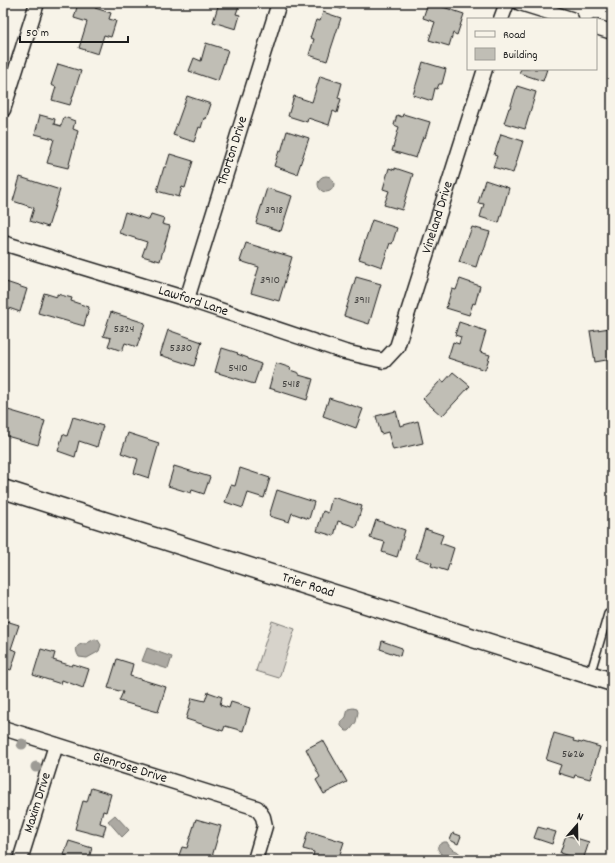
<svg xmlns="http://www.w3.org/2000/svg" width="615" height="863" viewBox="0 0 615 863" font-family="Dekko,sans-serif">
<rect width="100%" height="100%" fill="#f7f3e8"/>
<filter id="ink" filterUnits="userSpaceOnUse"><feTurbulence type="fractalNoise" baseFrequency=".025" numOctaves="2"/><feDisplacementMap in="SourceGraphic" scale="8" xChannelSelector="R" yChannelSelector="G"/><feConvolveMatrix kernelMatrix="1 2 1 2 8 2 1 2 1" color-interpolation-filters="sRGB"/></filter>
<g filter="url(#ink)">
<path fill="#d7d3cb" stroke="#7a7874" d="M272 621 295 629 279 678 256 671Z"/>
<path fill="#aca9a2" stroke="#72716c" d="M318 184a8 8 0 1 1 16 0a8 8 0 1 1-16 0Z
M95 639 98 640 101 645 99 651 96 653 87 658 79 657C76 652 74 646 82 644 87 643 85 645 89 642 91 641 93 640 95 639Z
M147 648 172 657 168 669 142 661Z
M353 708 357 709 358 712 356 722 351 729 349 731H346L341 726V723L346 717 348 709Z
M115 815 129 830 122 837 108 821Z
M444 842H447C448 844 449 846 451 848 456 852 462 850 459 860 455 860 449 861 445 859 443 858 442 857 441 854 437 848 435 846 444 842Z"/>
<path fill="#c0beb5" stroke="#1c1c1c" d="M78 3H89L95 5V8L111 13 109 19 116 21 111 37 104 35 98 54 79 48 87 22 74 18Z
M219 3H240L236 14 240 15 236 29 213 22Z
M329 3H344L341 9Z
M428 3H431L464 14 457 35 453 33 449 46 429 40 435 22 423 18Z
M323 12 341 18 327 61 309 55 314 39 310 38 316 20 320 21Z
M206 43 228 50 218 81 189 71 194 58 201 61Z
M423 62 446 69 442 84H439L437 89 435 88 432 101 413 95Z
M58 64 81 71 70 105 52 100 56 87 51 85Z
M521 69H547L543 81 519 73Z
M320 76 342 83 338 98 341 99 337 113 333 111 329 125 308 118 307 122 288 116 294 96 312 102Z
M517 86 536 92 525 129 504 123 509 108H510Z
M187 96 211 104 206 119 204 118 201 128 199 127 194 142 173 135Z
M403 114 430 122 425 138 423 137 416 158 392 151 399 127 394 125 397 115 402 117Z
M40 115 55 119 54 124 61 126 64 117 75 121 73 129 78 131 68 168 47 163 54 139 35 134Z
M287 131 309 138 297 174 274 166 279 151 281 152Z
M501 134 523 141 513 173 493 167 497 156 494 155Z
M170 154 193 161 185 188 182 187 179 197 157 191 164 167H166Z
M389 168 395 170V168L413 174 402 210 384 205 389 191 383 189Z
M20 177 60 190 48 227 30 221 34 208 13 201Z
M485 180 509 188 499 223 480 217 484 204 478 203Z
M267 188 292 196 281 231 256 223Z
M125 212 149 220 151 214 164 218 162 224 170 226 160 261 142 256 147 242 119 233Z
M372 220 397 228 392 244 390 243 382 267 359 259Z
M472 227 490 232 482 255 480 254 476 267 459 262 467 238H468Z
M246 243 292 257 279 301 251 293 259 267 240 261Z
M356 277 381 284 369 324 344 316Z
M460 279 480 286 475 304 473 303 469 315 446 308 452 289 456 290Z
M3 281 27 289 20 312 3 306Z
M44 293 57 297V294L72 298 71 301 89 307 84 326 38 313Z
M111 312 145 323 137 347 125 343 122 351 108 346 111 338 103 336Z
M459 322 486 331 480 352 490 355 485 370 448 358 453 342 459 344 461 337 455 335Z
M609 323H612V359L595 362 590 331 610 328Z
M168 330 202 342 194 366 160 355Z
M222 348 238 353 237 354 248 358V359L261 364 254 384 215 372Z
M276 363 291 368 290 370 299 373V375L313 379 307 400 269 388Z
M453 372 470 386 442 416 423 399 441 380 444 382Z
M329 398 363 409 356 428 323 416Z
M8 410 45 421 38 445 3 435V427Z
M396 411 400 426 418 421 423 443 393 450 388 432 381 434 376 416Z
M73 417 103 426 97 447 79 441 75 457 58 451 63 434 67 436Z
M128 433 159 443 149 478 134 473 138 459 121 453Z
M174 466 210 477 204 494 192 490 191 493 168 486Z
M240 468 270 478 264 498 248 493 243 508 225 502 231 485 235 486Z
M277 490 314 502 309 519 292 513 289 522 269 516Z
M332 497 362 506 356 527 338 521 334 536 317 531 323 511 328 513Z
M376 520 405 530 397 557 382 552 385 542 370 538Z
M425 529 443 535 440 543 454 548 447 571 431 566 432 563 416 558Z
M3 620 19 625 11 649 17 651 11 670 3 667Z
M382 641 402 648 400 656 380 649Z
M41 649 55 653 53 660 72 666 73 664 89 669 83 688 62 680 61 684 33 675Z
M117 659 133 664 130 676 166 687 158 712 119 701 123 692 108 688Z
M208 692 222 697 220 705 229 708 231 702 250 708 243 731 225 726 223 731 186 719 192 698 205 701Z
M554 733 574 739 573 741 582 743 583 742 600 747 590 779 575 775 574 778 558 773 561 765 546 760Z
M323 740 347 782 324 794 316 780 320 777 306 749Z
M91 788 111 794 106 812 103 811 100 823 106 825 103 836 96 834H94L75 829 83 801 87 802Z
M196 819 221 826 211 860H186L178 858 182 847 187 848Z
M538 827 556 832 552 844 534 838Z
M308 831 344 842 338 860H312L314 852 303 849Z
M453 833 461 836 458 844 450 840Z
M566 835 589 842 583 860H580L560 853Z
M69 841 92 848 89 858 95 860H66L67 856 64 855Z
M477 855 489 858 488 860H476Z"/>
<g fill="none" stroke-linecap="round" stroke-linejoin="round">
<g stroke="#1c1c1c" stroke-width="10">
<path id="service" d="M590 675 608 614"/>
</g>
<g stroke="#1c1c1c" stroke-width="17">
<g id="minor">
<path d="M520 3 571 19"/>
<path d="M501 19 507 3"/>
<path d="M596 27 612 32"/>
<path d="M3 110 37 3"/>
<path id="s1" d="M3 243 187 299 345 352 384 361 397 347 485 69"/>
<path id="s2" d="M187 299 279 3"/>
<path id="s3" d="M3 728 257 808 263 817 265 826 255 860"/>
<path id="s4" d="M20 860 56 745"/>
</g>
</g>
<g stroke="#1c1c1c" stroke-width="21">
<g id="tertiary">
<path id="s5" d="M3 489 612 682"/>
</g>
</g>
<use href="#service" stroke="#f7f3e8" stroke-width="7"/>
<use href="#minor" stroke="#f7f3e8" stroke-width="14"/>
<use href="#tertiary" stroke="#f7f3e8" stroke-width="18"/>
</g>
<g fill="#9d9b95">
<circle cx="22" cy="744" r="5.5"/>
<circle cx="36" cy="767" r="5.5"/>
</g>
</g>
<g text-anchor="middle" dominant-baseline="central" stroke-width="3.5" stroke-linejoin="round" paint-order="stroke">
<g font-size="12" fill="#454442">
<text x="274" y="210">3918</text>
<text x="270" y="280">3910</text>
<text x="362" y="300">3911</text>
<text x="124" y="329">5324</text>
<text x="181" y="348">5330</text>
<text x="238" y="368">5410</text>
<text x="291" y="384">5418</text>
<text x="573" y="754">5626</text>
</g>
<g font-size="14" fill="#1c1c1c" stroke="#f7f3e8">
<text stroke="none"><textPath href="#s2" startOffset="155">Thorton Drive</textPath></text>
<text stroke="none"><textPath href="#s1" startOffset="554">Vineland Drive</textPath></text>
<text stroke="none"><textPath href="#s1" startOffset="199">Lawford Lane</textPath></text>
<text stroke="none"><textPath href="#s5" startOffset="320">Trier Road</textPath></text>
<text stroke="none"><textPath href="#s3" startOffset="133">Glenrose Drive</textPath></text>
<text stroke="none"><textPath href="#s4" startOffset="60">Maxim Drive</textPath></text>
</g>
</g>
<rect width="615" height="863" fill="none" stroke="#f7f3e8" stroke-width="16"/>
<rect x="8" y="8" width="599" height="847" fill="none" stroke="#1c1c1c" stroke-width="1.5" filter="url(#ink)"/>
<rect x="467" y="18" width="130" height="52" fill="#f7f3e8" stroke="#9f9d96"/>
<rect x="475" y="31" width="20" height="6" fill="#f7f3e8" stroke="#9f9d96"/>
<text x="503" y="38" font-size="12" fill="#1c1c1c">Road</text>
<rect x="475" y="48" width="20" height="12" fill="#c0beb5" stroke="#9f9d96"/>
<text x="503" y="58" font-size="12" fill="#1c1c1c">Building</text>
<g transform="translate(577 825) rotate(20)" stroke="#f7f3e8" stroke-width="3" paint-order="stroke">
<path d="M0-3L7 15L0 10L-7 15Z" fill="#1c1c1c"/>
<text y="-6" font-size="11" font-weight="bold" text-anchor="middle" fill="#1c1c1c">N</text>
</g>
<path d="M20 36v6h108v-6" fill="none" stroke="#1c1c1c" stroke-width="2"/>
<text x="26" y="36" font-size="12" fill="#1c1c1c" stroke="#f7f3e8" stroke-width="3" paint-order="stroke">50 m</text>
</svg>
